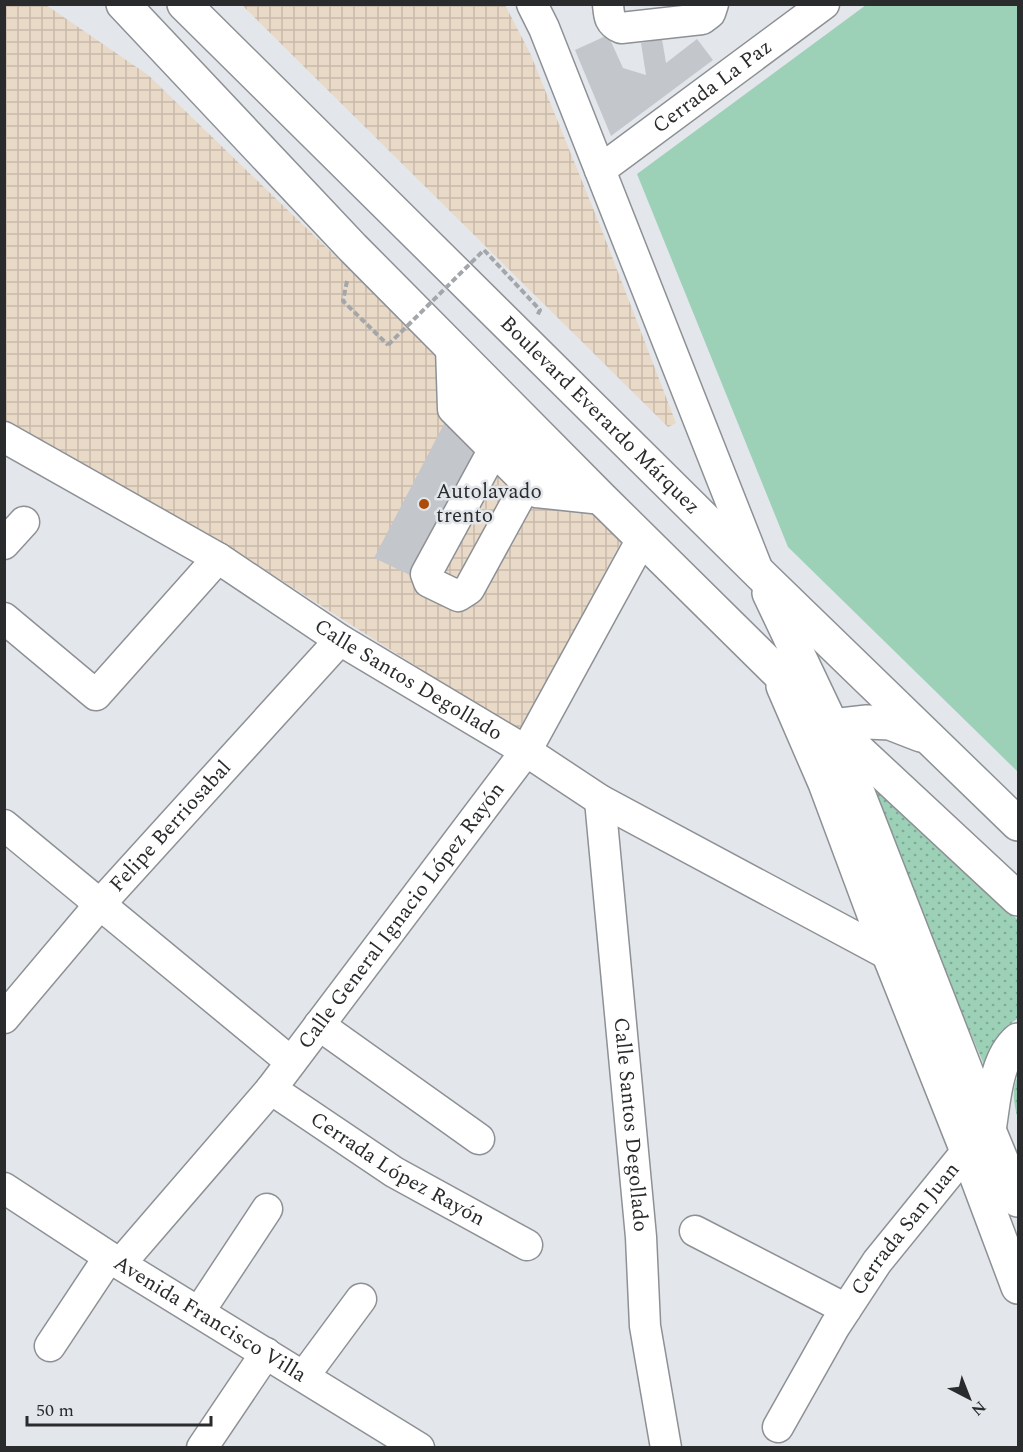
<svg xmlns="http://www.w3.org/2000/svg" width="1023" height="1452" viewBox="0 0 1023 1452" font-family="Spectral,serif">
<defs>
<pattern id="industrial-grid" width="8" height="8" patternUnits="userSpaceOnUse" patternTransform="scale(1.5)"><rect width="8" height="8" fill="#e9d9c7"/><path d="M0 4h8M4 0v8" fill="none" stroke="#c8baab"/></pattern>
<pattern id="garden-dots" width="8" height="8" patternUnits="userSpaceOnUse" patternTransform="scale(1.5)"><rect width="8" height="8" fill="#9cd1b7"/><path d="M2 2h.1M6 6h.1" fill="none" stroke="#7faa95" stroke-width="1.8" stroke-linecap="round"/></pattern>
</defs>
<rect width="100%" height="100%" fill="#e3e6eb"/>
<path fill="url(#industrial-grid)" d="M5 5H46L148 75 387 306 621 542 520 732 210 535 5 420Z
M242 5H505L530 53 599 223 676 423 668 427Z"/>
<path fill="#9cd1b7" d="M866 5H1018V772L788 547 637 174Z"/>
<path fill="url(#garden-dots)" d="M858 769 1018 920V1018C1002 1029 990 1049 985 1067Z
M1018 1076V1119C1014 1105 1011 1090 1018 1076Z"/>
<path fill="#c3c6cb" d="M608 35 623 68 646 75 641 43 662 39 666 63 697 39 713 60 611 136 575 50Z
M445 422 475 451 410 575 374 558Z"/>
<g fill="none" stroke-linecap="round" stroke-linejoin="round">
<g stroke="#8d9195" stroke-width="33">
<g id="minor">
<path d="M532 4 544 28 759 573"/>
<path d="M608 4C609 16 609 23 621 28L702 19 710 13 713 4"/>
<path id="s1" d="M600 170 824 4"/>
<path d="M451 347 453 409 536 492 602 499"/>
<path d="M475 371 478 398 544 466 572 468"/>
<path id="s2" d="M4 437 218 558 340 640 526 751 600 800 889 955"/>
<path d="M494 449 426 574 429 582 458 596 469 589 527 483"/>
<path d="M4 544 24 522"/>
<path d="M4 618 96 695 218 558"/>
<path id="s3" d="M600 800 641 1237 645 1326 666 1448"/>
<path d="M4 825 291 1062"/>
<path id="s4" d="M4 1018 101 903 340 640"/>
<path d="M319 1025 479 1139"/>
<path id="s5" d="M271 1089 394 1172 527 1245"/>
<path id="s6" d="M4 1188 120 1264 419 1448"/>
<path d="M695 1231 846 1309"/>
<path id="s7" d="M120 1264 271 1089 526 751 642 539"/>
<path d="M199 1312 267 1209"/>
<path d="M50 1346 109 1257"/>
<path d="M304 1376 361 1299"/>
<path id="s8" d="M778 1427 835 1326 877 1262 967 1151"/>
<path d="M202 1448 266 1353"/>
</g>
</g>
<g stroke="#8d9195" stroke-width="36">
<g id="major">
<path d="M123 4 353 248 602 499 832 726 1018 899"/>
<path id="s9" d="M184 4 759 573 1018 824"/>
<path d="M769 593 832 726 989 1130 1018 1200"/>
<path d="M783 686 825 783 889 955 967 1151 1018 1287"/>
<path d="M832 726 867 722 890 723 921 735"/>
<path d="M989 1130C994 1101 995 1060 1018 1040"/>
</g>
</g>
<path stroke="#a4a7aa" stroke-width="4" stroke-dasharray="6 3" stroke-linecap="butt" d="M484 250 540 310 537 316
M347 281 343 301 388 345"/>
<use href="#minor" stroke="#fff" stroke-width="30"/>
<use href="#major" stroke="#fff" stroke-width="33"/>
<path stroke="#a4a7aa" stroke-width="4" stroke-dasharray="6 3" stroke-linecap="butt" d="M388 345 484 250"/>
</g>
<circle fill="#ad4c07" stroke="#e3e6eb" stroke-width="2" cx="424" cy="504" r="6"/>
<g text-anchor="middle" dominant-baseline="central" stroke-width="5" stroke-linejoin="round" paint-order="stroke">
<g font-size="21" fill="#2a2b2c" stroke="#e3e6eb">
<text stroke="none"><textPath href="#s1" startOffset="140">Cerrada La Paz</textPath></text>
<text stroke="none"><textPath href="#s9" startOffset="585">Boulevard Everardo Márquez</textPath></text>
<text stroke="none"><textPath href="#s2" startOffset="472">Calle Santos Degollado</textPath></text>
<text stroke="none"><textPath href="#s4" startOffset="254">Felipe Berriosabal</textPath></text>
<text stroke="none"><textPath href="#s7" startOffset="448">Calle General Ignacio López Rayón</textPath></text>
<text stroke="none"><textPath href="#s3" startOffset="326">Calle Santos Degollado</textPath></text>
<text stroke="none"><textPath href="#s5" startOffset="150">Cerrada López Rayón</textPath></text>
<text stroke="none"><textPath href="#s8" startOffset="236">Cerrada San Juan</textPath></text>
<text stroke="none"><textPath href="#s6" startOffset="244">Avenida Francisco Villa</textPath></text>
</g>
<g font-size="21" fill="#2a2b2c" stroke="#e3e6eb" text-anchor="start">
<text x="436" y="492">Autolavado<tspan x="436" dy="24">trento</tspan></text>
</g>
</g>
<rect width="1023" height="1452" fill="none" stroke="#2a2b2c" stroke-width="12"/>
<g transform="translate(969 1398) rotate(138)" stroke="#e3e6eb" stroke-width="4.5" paint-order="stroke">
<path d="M0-4.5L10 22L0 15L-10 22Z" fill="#2a2b2c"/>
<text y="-9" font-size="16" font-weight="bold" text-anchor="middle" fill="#2a2b2c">N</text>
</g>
<path d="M27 1416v9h184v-9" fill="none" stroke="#2a2b2c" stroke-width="3"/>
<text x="36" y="1416" font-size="18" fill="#2a2b2c" stroke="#e3e6eb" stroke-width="4.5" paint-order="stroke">50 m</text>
</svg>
